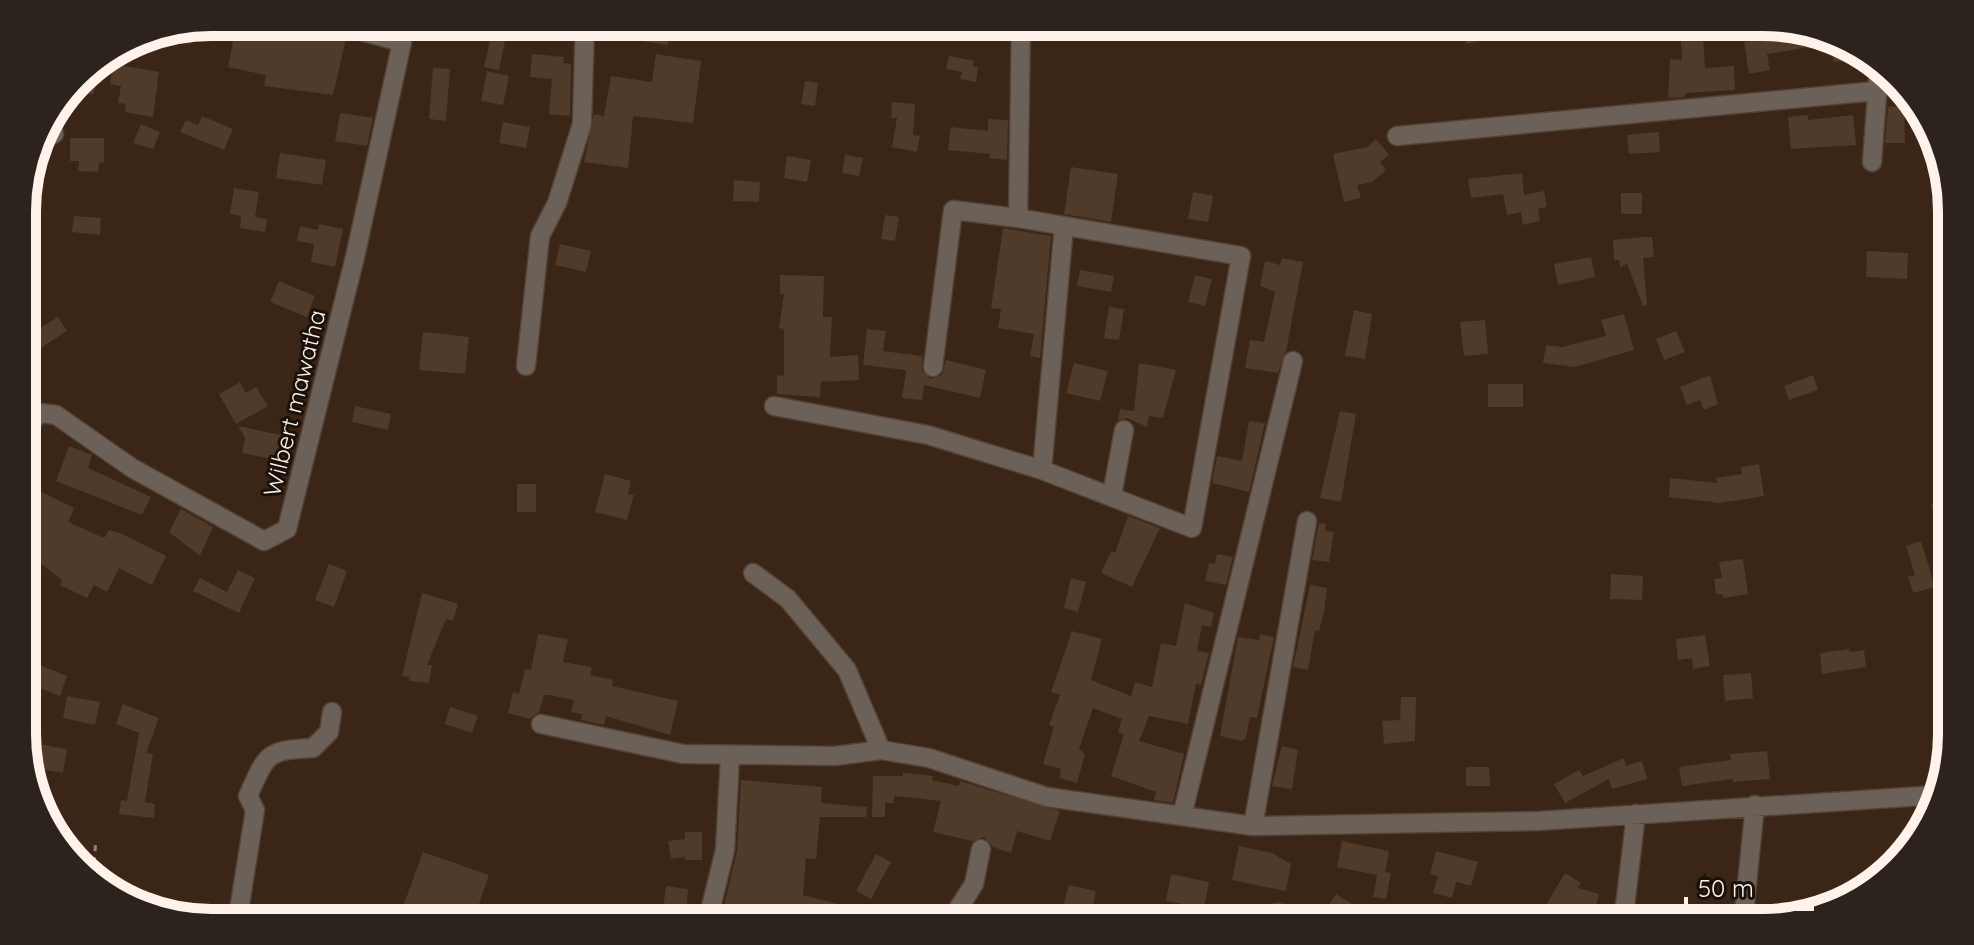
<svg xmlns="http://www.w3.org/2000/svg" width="1974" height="945" viewBox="0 0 1974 945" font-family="Quicksand,sans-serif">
<rect width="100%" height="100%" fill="#3a2516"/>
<path fill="#503a2a" d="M211 22H222L218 40 192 35 191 44 176 42 178 32 169 31Z
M292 22 307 23 306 26 346 39 333 95 264 86 266 75 228 67 235 32 272 40 274 28 291 31Z
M623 22 670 25 668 45 621 38Z
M1462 22H1478L1481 41 1466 44Z
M1680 22H1702L1705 68 1734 66 1735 90 1685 93V97L1668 98 1670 59 1682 60Z
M1789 28 1808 32 1811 47 1767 54 1770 70 1749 74 1744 42 1791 35Z
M492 32 506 36 499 70 484 67Z
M1849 43 1851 45 1869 60 1833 62 1832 44Z
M532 54 564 57 563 63 571 64 570 116 549 114 552 79 530 77Z
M656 54 701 61 693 123 633 116 628 168 584 162 594 114 604 116 611 76 652 82Z
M949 56 974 61 973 66 978 67 976 82 960 79 962 72 946 69Z
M113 64 159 72 153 117 125 112 126 104 118 103 121 86 110 84Z
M433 68 450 69 446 121 429 119Z
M85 71 100 76 93 95 72 87Z
M487 71 509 76 503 105 481 101Z
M805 81 818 83 815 106 801 104Z
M892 102 915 104 913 135 920 136 917 152 892 147 897 118H891Z
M1904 106 1905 143H1885L1888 107Z
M340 113 373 118 367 146 335 141Z
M1808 115V120L1853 115 1856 145 1791 149 1788 117Z
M202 116 233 129 224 150 180 132 186 120 198 125Z
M988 119 1008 120 1007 160 989 158 990 154 948 150 951 127 988 131Z
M503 122 530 127 526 148 499 143Z
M141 124 160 132 153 149 133 143Z
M1659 132 1660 152 1629 154 1627 135Z
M70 138H104V163L99 162 98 172 78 171 79 161H70Z
M1376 139 1389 155 1380 162 1386 170 1372 182 1357 185 1361 198 1344 202 1333 154 1368 147Z
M280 153 326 160 322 185 276 178Z
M845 155 863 158 859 176 842 173Z
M787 156 811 160 807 182 784 178Z
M1071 167 1118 174 1111 222 1064 214Z
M1522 173 1524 195 1544 191 1547 207 1538 209 1540 221 1523 225 1521 212 1507 215 1503 194 1471 198 1468 179Z
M734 180 760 182 759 202 733 201Z
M234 188 259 192 255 217 267 219 265 232 240 228 241 216 230 214Z
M1193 192 1213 196 1208 222 1188 219Z
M1621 193H1642V214H1621Z
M885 215 899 217 895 241 881 239Z
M74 216 101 218 100 235 72 232Z
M319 224 343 229 335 267 311 262 314 244 297 241 300 226 318 230Z
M1003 228 1051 236 1040 358 1030 356 1034 334 998 328 1001 309 991 308Z
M1642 237H1652L1654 257 1643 258 1647 305 1643 306 1627 264 1620 267 1619 260H1614L1613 240Z
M560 244 591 251 586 272 555 265Z
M1867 251 1908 253 1907 279 1866 277Z
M1591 257 1595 277 1558 285 1554 264Z
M1282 258 1303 262 1286 351 1278 373 1245 368 1250 340 1264 342 1275 292 1260 286 1265 261 1280 265Z
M1080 270 1114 276 1111 292 1077 286Z
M780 275 824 276 823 317H832L830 357 858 355 859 380 821 382 820 397 777 394V375L784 376V329L779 328 784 294H780Z
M1195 275 1212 279 1205 306 1188 302Z
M279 281 315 296 307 317 270 302Z
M1109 307 1124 309 1119 340 1104 338Z
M1354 310 1372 314 1365 359 1345 356Z
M1624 314 1634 350 1575 367 1543 363 1546 345 1562 347 1606 336 1601 320Z
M58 317 67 331 36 351 27 336Z
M1485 320 1488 354 1464 356 1460 322Z
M867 329 886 331 883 351 922 356V371L931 379 942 375 946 360 986 370 980 398 924 385 922 400 902 398 906 370 863 365Z
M1676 331 1685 352 1664 360 1656 339Z
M423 332 469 337 465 374 419 370Z
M1074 363 1108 371 1100 401 1066 393Z
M1139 363 1176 370 1163 418 1149 416 1147 427 1127 418 1118 420 1120 409 1134 411Z
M1710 375 1718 404 1704 410 1700 400 1687 405 1680 387Z
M1813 375 1818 390 1789 400 1784 386Z
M240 382 246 393 256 387 268 406 236 424 219 394Z
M1488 384H1523V407H1488Z
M355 406 391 414 388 430 352 422Z
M1340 411 1356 414 1341 502 1320 498Z
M1249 421 1265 423 1249 492 1212 483 1217 456 1242 461Z
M238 426 290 437 287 451 283 450 281 461 242 453 245 438Z
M69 446 92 455 88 468 151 497 142 515 56 481Z
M1759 464 1764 496 1720 503 1669 497 1670 478 1717 483 1716 478 1742 474 1741 467Z
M605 474 631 481 628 494 634 495 627 520 595 512Z
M517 484H536V512H517Z
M29 486 74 508 68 522 104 538 109 530 120 533 166 556 152 585 119 568 107 592 94 585 87 598 60 585 62 580 23 550V500Z
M1947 500 1951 530 1940 533 1931 505Z
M181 509 213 527 200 556 169 532Z
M1128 516 1160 528 1132 587 1101 573 1111 551 1115 553Z
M1319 523 1326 524 1325 531 1334 532 1329 562 1312 560Z
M1921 541 1935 587 1913 593 1908 577 1915 575 1906 546Z
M1217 554 1233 557 1226 585 1205 581 1209 563 1215 564Z
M1743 559 1748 594 1723 598V594H1716L1714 579 1722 578 1719 562Z
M329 564 347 571 334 607 315 600Z
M238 570 255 578 239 613 193 591 200 578 227 592Z
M1611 574 1643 576 1642 600 1610 599Z
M1071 578 1086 582 1078 612 1064 608Z
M1310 585 1327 588 1324 612 1319 631 1315 630 1308 670 1293 667Z
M422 593 458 604 453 621 446 619 427 665H432L429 683 409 681 410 677 402 676Z
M1185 603 1214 613 1211 627 1202 625 1197 651 1209 653 1201 685 1196 684 1188 724 1149 716 1139 741 1184 754 1173 803 1154 800 1156 792 1111 776 1124 734 1118 732 1122 719 1093 708 1079 749 1085 754 1077 783 1059 778 1061 769 1043 764 1054 727 1049 725 1060 695 1051 692 1072 631 1102 639 1091 680 1131 696 1135 682 1152 687 1161 643 1176 646Z
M23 617 37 620 30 657H23Z
M538 634 568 639 563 662 592 667 590 675 613 680 612 686 678 701 670 735 606 716 604 725 581 720 582 714 571 712 574 700 549 695H544L539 712 530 719 508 713 513 692 519 694 525 669 531 670Z
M1260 634 1274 637 1257 718 1250 717 1246 738 1242 741 1220 736 1238 637 1259 640Z
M1705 635 1710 666 1693 669 1692 658 1678 660 1676 639Z
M1849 649 1850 652 1864 650 1866 667 1822 674 1820 653Z
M29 661 67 676 60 696 24 682Z
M1751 673 1753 698 1725 701 1723 675Z
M67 696 100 702 95 725 63 718Z
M1401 697H1416L1415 741 1384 744 1382 721 1400 720Z
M123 704 159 718 146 753 153 754 145 802 155 804 154 818 119 814 121 800 127 801 139 733 116 724Z
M450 707 478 716 472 733 445 724Z
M39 744 67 749 63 773 27 767 24 745 39 748Z
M1282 746 1298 750 1292 789 1272 786Z
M1767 751 1770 779 1733 782V779L1682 786 1679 767 1731 760 1730 754Z
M1624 758 1626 766 1642 761 1647 779 1612 789 1609 779 1565 803 1554 784 1579 770 1583 776Z
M1466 767H1489L1490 786H1466Z
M903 773 933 776 932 780 959 786 960 781 1060 811 1050 841 1017 831 1011 853 993 847 984 837 972 841 933 832 941 801 894 796V803H885V817H872L873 776H903Z
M741 780 822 787 821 803 867 807 866 817H820L816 859 806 858 803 895 838 904 834 923H720L737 851Z
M685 832H702V860H685V857L671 859 668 841 685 839Z
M1342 841 1389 851 1385 872 1391 873 1386 899 1373 897 1377 875 1337 867Z
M1239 846 1272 853 1291 864 1286 891 1232 880Z
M1436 851 1478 862 1471 886 1456 882 1452 898 1433 893 1438 876 1430 874Z
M423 852 489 875 478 907 516 923H397Z
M876 854 891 862 871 899 856 891Z
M1565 873 1581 883 1578 888 1599 894 1594 914 1579 910 1572 923H1535Z
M1171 874 1209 882 1204 908 1166 901Z
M1069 885 1096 891 1089 923H1070L1071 919 1060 916Z
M666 886 688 889 686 913 680 912 678 923H661Z
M1336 894 1352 904 1340 923H1318Z
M1278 902 1307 911 1300 923H1279L1281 917 1255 923H1213V917Z
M977 909 1013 917V923H973Z"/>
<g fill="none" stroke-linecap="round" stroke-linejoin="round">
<g stroke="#554234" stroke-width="21">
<path id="street" d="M40 131 54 134
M1397 136 1876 91
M1872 162 1879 68
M526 366 540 236 557 203 582 124 585 22
M933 367 953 210 1018 218
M774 406 928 435 1042 470 1192 528 1241 256 1018 218 1021 22
M23 453 33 419 41 413 56 415 132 468 264 541 287 529 355 257 402 42 327 22
M1042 470 1064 226
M1112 495 1124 430
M753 573 788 599 847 670 881 750
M541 724 683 754 835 756 881 750 929 758 1047 797 1253 826 1538 821 1938 795
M1182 816 1293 361
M1253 826 1307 521
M237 923 255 810 248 796C267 754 266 750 313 748L329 732 332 712
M707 923 725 850 730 756
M949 923 974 884 981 849
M1623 923 1636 814
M1743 923 1755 805"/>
</g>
<path stroke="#948377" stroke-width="3" stroke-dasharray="6 6" stroke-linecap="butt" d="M93 875 96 839"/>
<use href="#street" stroke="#6c6159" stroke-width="18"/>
</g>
<g text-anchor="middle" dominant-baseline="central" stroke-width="6" stroke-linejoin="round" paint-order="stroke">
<g font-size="24" fill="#fef2ea" stroke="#1a110a">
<text transform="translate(294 403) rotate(-76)">Wilbert mawatha</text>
</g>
</g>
<path d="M0 0H1974V945H0ZM211 36H1763A175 175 0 0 1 1938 211V734A175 175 0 0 1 1763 909H211A175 175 0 0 1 36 734V211A175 175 0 0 1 211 36Z" fill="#2c231c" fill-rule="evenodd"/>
<path fill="none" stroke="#fef2ea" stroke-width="10" d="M211 36H1763A175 175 0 0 1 1938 211V734A175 175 0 0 1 1763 909H211A175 175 0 0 1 36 734V211A175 175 0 0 1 211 36Z"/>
<path d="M1686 897v12h126v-12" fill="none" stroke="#fef2ea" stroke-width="4"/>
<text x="1698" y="897" font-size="24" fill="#fef2ea" stroke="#1a110a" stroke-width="6" paint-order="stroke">50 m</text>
</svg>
